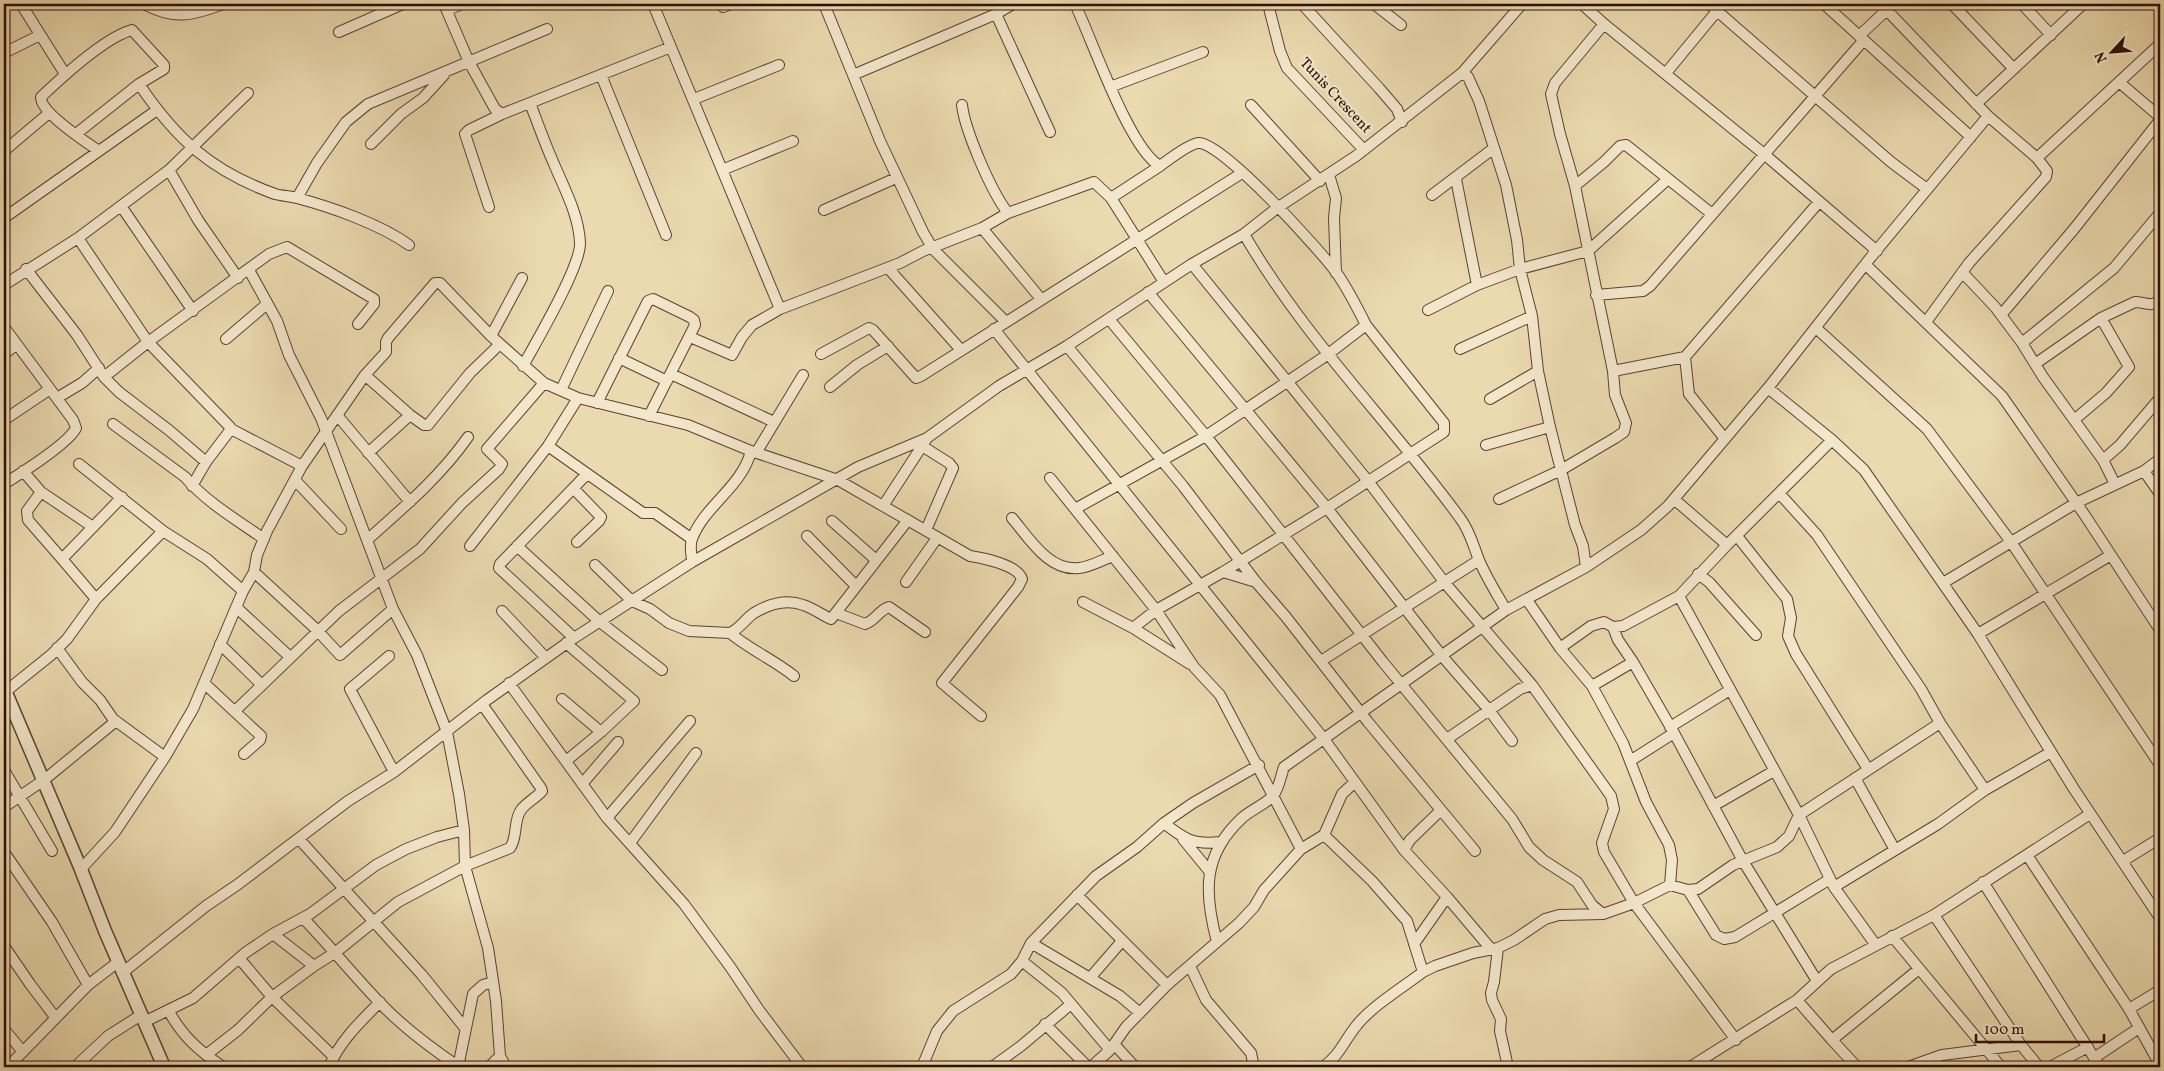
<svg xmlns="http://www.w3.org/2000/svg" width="2164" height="1071" viewBox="0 0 2164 1071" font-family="Vollkorn,serif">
<rect width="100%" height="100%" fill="#ebd9af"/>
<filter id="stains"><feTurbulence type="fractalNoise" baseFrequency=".004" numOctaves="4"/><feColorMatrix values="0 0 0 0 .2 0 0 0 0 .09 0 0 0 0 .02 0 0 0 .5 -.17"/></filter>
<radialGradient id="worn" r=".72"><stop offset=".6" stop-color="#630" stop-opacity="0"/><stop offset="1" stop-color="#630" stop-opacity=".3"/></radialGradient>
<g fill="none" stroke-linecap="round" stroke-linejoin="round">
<g stroke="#5c412e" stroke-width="12">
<path id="minor" d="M21 4 65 74
M144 4C174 20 192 16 223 4
M444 4 469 62 495 109 502 114 671 47
M653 4 780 309 900 263 923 251 982 228 1008 213
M824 4 880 141 923 232 933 249 1005 321
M1268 4 1280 51 1287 68 1364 150
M1302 4 1379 88 1397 109 1402 122
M1374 4 1401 25
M1582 4 1604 24 1764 154 1877 251
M1709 4 1891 162 1927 189
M1824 4 1971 137
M1881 4 1988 116
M1952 4 2014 69
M2022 4 2051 35
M723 7 731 4
M447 10 462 4
M996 14 1050 132
M339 32 403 4
M1859 36 1893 4
M4 53 40 35
M1462 73 1468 77 1479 101 1506 185 1517 240 1520 269 1532 316 1538 371 1550 427 1575 525 1583 546 1586 567
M1666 73 1717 11
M601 75 666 235
M853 75 996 14 1013 4
M2119 82 2160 117
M139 84C176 139 211 171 275 194 282 196 290 196 297 198 331 207 380 224 409 245
M1110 87 1203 52
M694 99 779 65
M1976 104 2083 4
M962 105C965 131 992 193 1008 213L1094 182 1111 198
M1251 105 1320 181
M76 134 139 84 164 69V65L132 30C106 37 61 78 41 97 40 112 86 142 99 151
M371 144 401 114 423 98 444 75
M4 151 49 113
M1160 166 1111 198 1164 282
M169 170 198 220 238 278
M722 170 793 141
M1329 175 1336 198 1334 218 1336 273
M1456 179 1477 285
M1575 186 1604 162 1620 146 1626 145 1712 214
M1432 195 1494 148
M297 198 317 163 346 122 368 104 547 29
M121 206 193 311
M489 207 465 134 469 130 502 114
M824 210 896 178
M4 218 157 110
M982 228 1041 299
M1244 234C1304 338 1390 422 1460 518 1470 531 1473 545 1479 560 1486 577 1497 594 1506 610
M78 238 148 342 230 427 231 429 206 462
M1192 264 1368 481 1445 583 1532 685 1520 689 1447 739
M1866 265 2002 396 2084 514 2160 630
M888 268 961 350
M26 269 77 335 104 377 119 392 170 431 206 462 192 486
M249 270 277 321 289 355 321 418 393 609 417 655 447 732 459 794 464 830 465 866 488 948 496 1001 500 1056 506 1067
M1962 272 1995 307 2022 343 2043 377 2103 460 2115 484
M4 285 78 238 169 170 248 93
M1148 292 1327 508 1442 656 1489 710 1512 741
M1596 295 1643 291 1650 286 1863 41
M1428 310 1477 285 1520 269 1588 251 1668 179
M2001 315 2074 229 2160 120
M1109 319 1206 436 1383 662 1512 819 1529 847 1543 860 1577 882 1592 905 1603 914
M1926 322 1969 263 2046 177 2047 171 2037 158
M4 327 73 420 76 428C68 444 20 474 4 484
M1816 328 1927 429 2011 542 2160 765
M994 329 1324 739 1355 782
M491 336 522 278
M690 337 732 355 742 337 752 325 780 309
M226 339 267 304
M2022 343 2114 268 2160 213
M1067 346 1183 486 1256 582 1286 617 1368 722 1441 810 1410 840 1404 850
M1460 349 1532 316
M4 354 16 345
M821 354 869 328 873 330 916 378 921 376 1242 173
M1685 357 1689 394 1725 439
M619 358 667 381
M2035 364 2101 318 2135 302C2145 302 2151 308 2160 300
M523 366C536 342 581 266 580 243 579 215 564 188 554 164 545 144 538 124 530 103
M1613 371 1685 357 1819 202
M671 374 774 422
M365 375 410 415 368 453
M104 377 148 342 269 254 287 247 374 299V304L358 324
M830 387 857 365 888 346
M1768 388 1832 440 1864 470 1978 634 2074 789 2160 918
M561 390 608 291
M57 398 82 383 99 368
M1490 399 1538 371
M597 403 648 301 653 299 690 317 694 320 695 325 649 416
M337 415 410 502
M410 415 424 425H428L470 373 500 344
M4 420 50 389
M2074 420 2106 393 2129 367 2101 318
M113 424 185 477C206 502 237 520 264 539
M231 429 302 466
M1832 440 1727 545 1679 596 1799 815 1834 887 1875 944
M1486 445 1550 427
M548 446 643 513H655L692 539
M756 453 803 375
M2103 460 2120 445 2160 398
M79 464 163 531 207 559 243 591
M23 471 41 492 27 511 28 520 62 559
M2144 471 2160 494
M1050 478 1156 610 1194 667 1220 695 1301 849
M295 480 341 529
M574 489 601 517 599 521 577 542
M41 492 93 527
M1779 493 1817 535 1921 689 1940 723 1985 790
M1499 499 1561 470 1615 438 1624 432 1626 423 1615 395 1613 371 1575 186 1560 134 1551 94 1555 83 1604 24
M1674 499 1727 545
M883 506 922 446
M1075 509 1206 436 1327 355 1366 325C1357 307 1348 289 1336 272 1319 249 1223 143 1199 143 1190 143 1168 160 1160 166 1129 149 1092 39 1075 4
M1012 518C1029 538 1049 572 1079 568 1090 567 1102 560 1113 556
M832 521 876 560
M926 530 953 468 949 463 922 446 927 438
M807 536 856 586
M1737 536 1787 599 1791 618 1788 636 1796 654 1868 769
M367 540C403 508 440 477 468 437
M470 546 548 446 578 398
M517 546 600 622 662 670
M692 562C692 555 689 546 692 539 704 506 742 487 751 451
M595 565 632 601 650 609 669 623 689 631 730 633C740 629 745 619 754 613 769 604 787 599 803 605 813 608 822 615 831 619L908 520
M254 572 317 630 340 655 393 609
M1223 572 1256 582
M1698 574 1709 582 1756 635
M906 582 937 538
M1943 583 2076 503 2144 471 2160 459
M96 599 62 559 122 497
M1527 600 1560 648 1592 686 1623 743 1646 802 1669 845 1672 860 1670 885
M1083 602 1133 628 1190 664
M236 607 290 657
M502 611 546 658
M836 613 865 624C875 621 879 610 889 607L925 632
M1613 627 1618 640 1633 662 1674 733 1743 861 1817 981
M1133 628 1156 610 1223 572 1327 508 1444 432V423L1366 325
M730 633C749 649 774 660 794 676
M1978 634 2111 555
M574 638 499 568 500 564 587 474
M566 643 634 701 601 732 566 761
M220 644 262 685
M57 648 82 682 100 700 113 719 165 757
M1560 648 1591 626 1604 622 1613 627 1623 626 1679 596
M389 656 350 689 394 772
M1321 661 1479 560
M204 683 261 736 260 740 244 754
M509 683 607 818 684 904 731 968 759 1010 802 1067
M1532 685 1611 796 1614 809 1602 843 1604 852 1634 903 1736 1040
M1592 686 1633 662
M5 692 51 655 67 639 96 599 163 531
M562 699 601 732
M236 710 339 611 420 549 462 503 499 469 502 464 487 449 544 383
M1670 727 1730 690
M1630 761 1674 733
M4 770 52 851
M1855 778 1895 850
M582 784 618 742
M1713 806 1774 771
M4 807 44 780 116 721
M1441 810 1475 851
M607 818 690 721
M1164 823C1184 839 1193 845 1220 842
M299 839 422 975 465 1028
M1183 839 1210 872
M630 843 696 753
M4 852 52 922 88 985
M2027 855 2129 1009 2160 1065
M2123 861 2160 838
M81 869 115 832 165 757 193 709 243 591 254 572 257 555 267 531 302 466 365 375 386 352V342L388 338 435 283H440L491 336 544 383 578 398 688 425 751 451 838 480 970 556C983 558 1018 565 1022 579L1018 587 942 683 981 716
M1983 882 2100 1067
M1834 887 1938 824 1985 790 2051 752
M1688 890 1716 935 1724 939 1735 937 1830 879
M1077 895 1167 985
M1447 897 1491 949
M1934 915 2021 1045
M303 918C330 946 354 976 381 1004 404 1028 431 1048 459 1067
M273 934 314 966
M1892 936 2001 1067
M1217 942C1204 893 1202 855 1242 818 1251 810 1264 805 1273 796 1279 789 1281 775 1284 767L1506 610 1586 567 1641 530 1668 506 1768 388 1871 257 1988 116 2037 158 2160 44
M1031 943 1120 996 1140 1013
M4 946 30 984 55 1017
M1498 948 1494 982 1491 993 1492 1000 1501 1019 1500 1031 1508 1067
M239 958 272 997 334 1057
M1022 961 1062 993 1110 1050
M1190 966 1206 1000 1251 1053 1254 1067
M1423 972 1435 966 1473 953 1498 948 1514 940 1545 919 1559 915 1603 914 1634 903 1670 885 1688 890 1698 889 1733 865 1777 847 1789 836 1799 815 1940 723
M122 973 206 906 237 885 348 801 394 772 487 700 574 638 692 562 858 467 927 438 999 386 1067 346 1192 264 1244 234 1277 208 1356 156 1462 73 1522 4
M1090 978 1122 941
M1797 1000 1832 1040 1919 969
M2129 1009 2160 990
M168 1010C183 1037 198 1050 223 1067
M144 1022 193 998 245 953 273 934 310 914 376 865 406 849 437 837 464 830
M1045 1024 1088 1067
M4 1029 23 1052
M1832 1040 1857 1067
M1114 1044 1135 1067
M206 1055 238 1030 272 997 314 966 336 952 398 902 465 866 510 848C518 837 513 821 521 810 526 803 536 798 542 791L541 788 482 704
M2094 1058 2139 1028
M8 1067 88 985 118 962
M75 1067 108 1036 141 1015
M329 1067C340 1041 360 1022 380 1002
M458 1067 473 994 483 985 493 982
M489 1067 500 1056
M922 1067 937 1031 953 1011 1011 974 1022 961 1031 943 1096 876 1137 847 1164 823 1193 803 1259 765
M992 1067 1021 1046 1071 1004
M1091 1067 1110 1050 1126 1027 1167 985 1239 923 1254 907 1264 890 1301 849 1324 835 1342 794 1355 782 1404 850 1447 897 1414 944
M1323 1067C1341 1054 1343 1042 1357 1025 1371 1007 1403 987 1423 972L1407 921 1372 881 1324 835
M1690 1067 1797 1000 1831 969 1934 915 2090 814
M1908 1067 1942 1055 2021 1045 2039 1067
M2050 1067 2088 1047"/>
</g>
<g stroke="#5c412e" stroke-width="15">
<path id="tertiary" d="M4 688 80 867 105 931 164 1067"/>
</g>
<use href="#minor" stroke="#f2e6cb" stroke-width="10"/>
<use href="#tertiary" stroke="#f2e6cb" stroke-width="12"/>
</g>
<g text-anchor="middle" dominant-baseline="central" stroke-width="4.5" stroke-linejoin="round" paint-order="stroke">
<g font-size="15" fill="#2d0e03" stroke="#f2e6cb">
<text transform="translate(1335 96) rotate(47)">Tunis Crescent</text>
</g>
</g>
<rect width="2164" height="1071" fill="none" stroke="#ebd9af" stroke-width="20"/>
<rect x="5" y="5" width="2154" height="1061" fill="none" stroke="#2d0e03" stroke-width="2.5"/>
<rect x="10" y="10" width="2144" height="1051" fill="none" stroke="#2d0e03"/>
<g transform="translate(2112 52) rotate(244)" stroke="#f2e6cb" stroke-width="4" paint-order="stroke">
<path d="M0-4L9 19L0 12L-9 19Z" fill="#2d0e03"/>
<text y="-8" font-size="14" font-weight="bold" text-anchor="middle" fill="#2d0e03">N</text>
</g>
<path d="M1976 1034v8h128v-8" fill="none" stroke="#2d0e03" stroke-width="2.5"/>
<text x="1984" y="1034" font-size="15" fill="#2d0e03" stroke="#f2e6cb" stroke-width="4" paint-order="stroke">100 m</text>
<rect width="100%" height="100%" filter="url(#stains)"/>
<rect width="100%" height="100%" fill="url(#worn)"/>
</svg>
